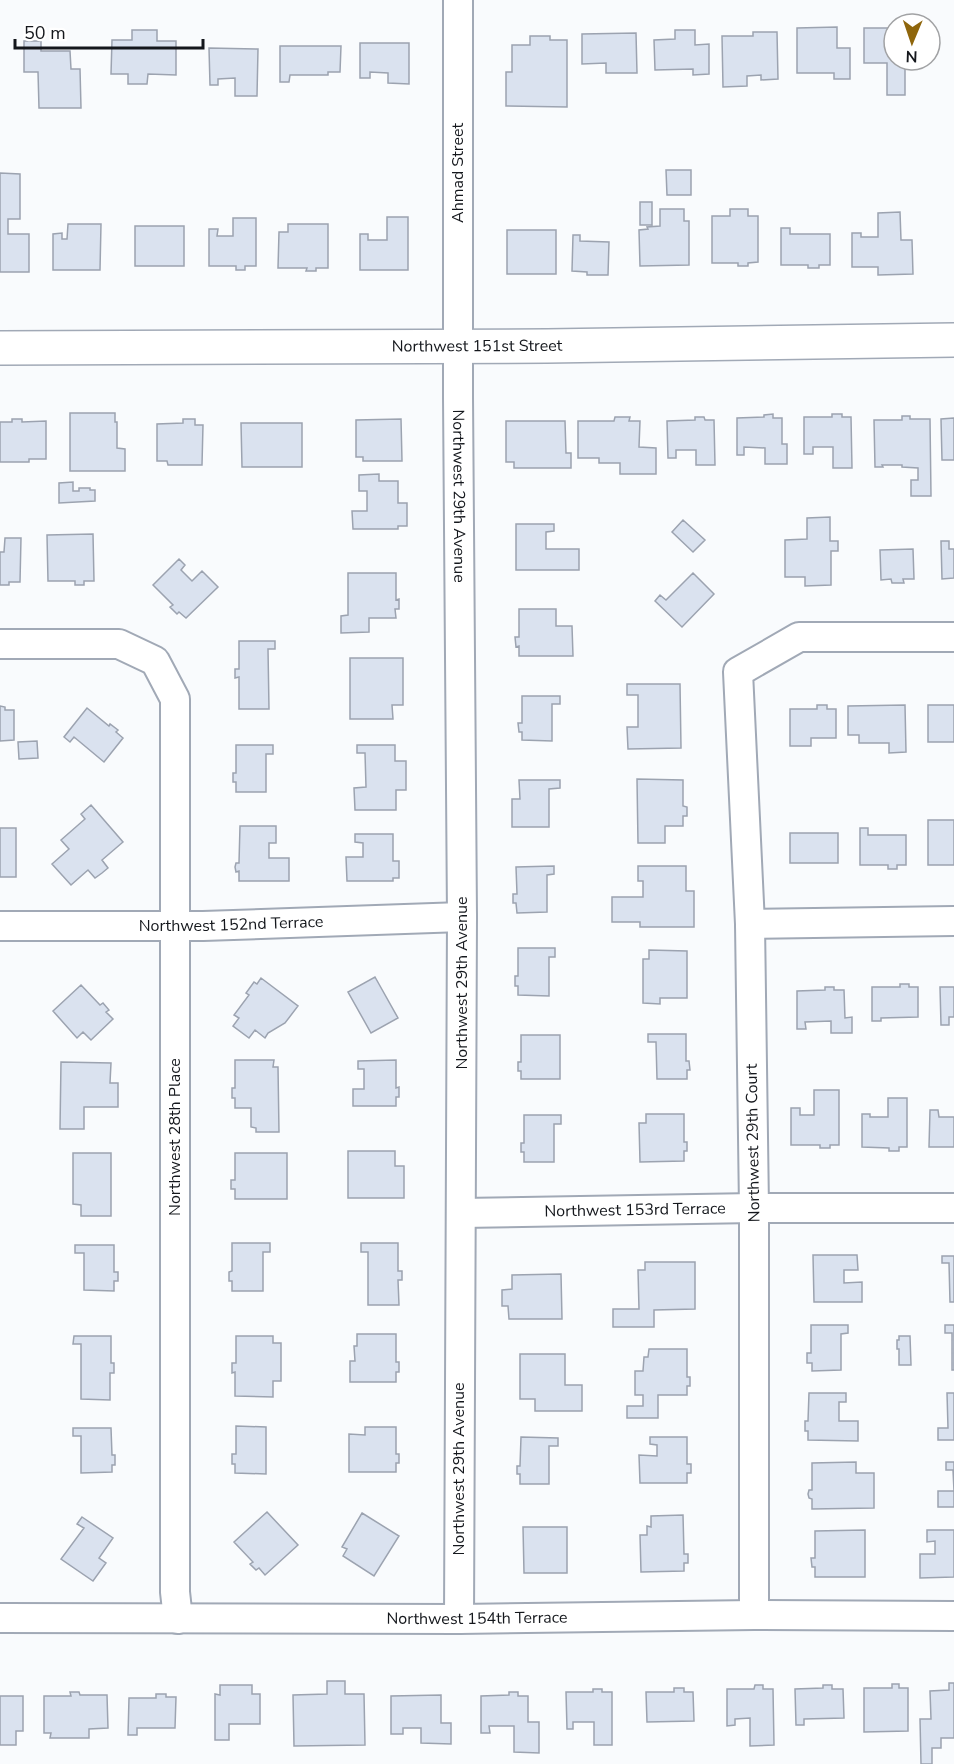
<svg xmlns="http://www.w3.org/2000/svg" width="954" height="1764" viewBox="0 0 954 1764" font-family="'Nunito Sans',sans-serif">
<rect width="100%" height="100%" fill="#f9fbfd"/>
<path fill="#dae2ef" stroke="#9ca3b0" stroke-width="1.5" d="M837 27V48H850V79H834V73H797V28Z
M864 28H894V60H918V63H905V95H887V63H864Z
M132 30H157V41H176V75L148 74 147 84H128V74H111L112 40H132Z
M675 30H695V45L709 44V74L693 75V69L655 70 654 40 675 39Z
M753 32H777L778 79 761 80V75L747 76V86L723 87 722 36H753Z
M636 33 637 73H606V63L582 64V34Z
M530 36H550V40H567V107L506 106V72H512V45H530Z
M24 41H41V51H70L71 69H80L81 108H39L38 72H24Z
M360 43H409V84L388 83V73L370 72V78H360Z
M280 46H341L340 72H328V75H290L289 82H280Z
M209 48 258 49 257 96H235V78L218 79V85H210Z
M666 170H691V195H667Z
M0 173 20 174V219H8V234H29V272H0Z
M640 202H652V225H640Z
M660 209H684V221H689V265L640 266 639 230 648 229 647 227 660 226Z
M730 209H748V216H758V262L748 263V266H738V263H712V216H730Z
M900 212 901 240H912L913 274 878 275V267H852V233H861V237H878V213Z
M387 217H408V270H360V234H368V240H387Z
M233 218H256V266H245V270H236V266H209V229H218L217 236H233Z
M68 224H101L100 270H53V234L62 233V239H67Z
M288 224H328V268H316V271H306L307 268H278L279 232H288Z
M135 226H184V266H135Z
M781 228H790V234H830V265H819V268H808V265H781Z
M507 230H556V274H507Z
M573 235H580V241L609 242 608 275H587V272L572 271Z
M70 413H115V422H117V448L125 449V471H70Z
M773 414V418H782V444H787V464H765V448L744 447V455H737V418L764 417V415Z
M832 414H842V417H851L852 468H833V447H813V454H804V417H832Z
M902 416H910V419H930L931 496H911V480H918V468L902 467V465H882L883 467H875L874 420H902Z
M615 417H630L629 421H640L639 447 656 448V474H620V463H599V458H578V421H614Z
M695 417H704L705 420H714L715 465H696V450H676V458H668L667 421 695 420Z
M954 418V460H942L941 419Z
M12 419H22V422L46 421V459H29V462H0V422H12Z
M183 419H195V425H203L202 465H168L167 461H157V424L183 423Z
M401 419 402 461H363V457H356V420Z
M506 421H565L566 453H571V468H514V462H506Z
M241 423H302V467H242Z
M379 474V481H398V503H407V526H398V529H353L352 511H367V491H359V475Z
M73 482V491H79V488H90V490H95V501L59 503V483Z
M830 517V541H838V551H831V585L805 586V577H785V540L807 539V518Z
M683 520 705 540 693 552 672 532Z
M516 524H554V531L546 532V549H579V570H516Z
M93 534 94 581H84V585H75V581H48L47 535Z
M5 538H21L20 582H9V585H0V552H4Z
M941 541H949V549H954V578L942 579Z
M913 549 914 579H903L904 583H892L891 579 881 580 880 550Z
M179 559 185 565 181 570 192 581 202 571 218 587 186 618 179 612 177 614 170 607 173 605 153 585Z
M348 573H396V600L399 599V609H395L396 618H369V632L341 633V616L348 615Z
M693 573 714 594 682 627 655 601 660 595 666 600Z
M519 609H556V626H572L573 656H519V646L516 647 515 637H519Z
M239 641H275V649H268L269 709H239V677L235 678V669H239Z
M350 658H403V705H392L393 719H350Z
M627 684H680L681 748 628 749 627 727H638V695H627Z
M522 696H560V704H552V741L522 740V732H519L518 723H522Z
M817 705H827V709H836V738H811V746H790V709H817Z
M905 705 906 752 889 753V743H859V735H848V706Z
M928 705H954V742H928Z
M0 706 5 707V710H14V740L0 741Z
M87 708 109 726 110 724 118 730 116 732 123 738 104 762 74 737 70 742 64 737Z
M37 741 38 758 19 759 18 742Z
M236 745H273V754H266V792H236V782H233V773H236Z
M357 745H395V761H406V790H396V810H355L354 788 366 787 365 753H357Z
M637 779 683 780V806L687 807V816H683V826H665V843H638Z
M519 780H560V788L549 789V827H512V799H520Z
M91 805 123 842 102 860 108 868 102 873 95 878 88 870 71 885 52 864 69 849 61 840 85 819 81 814Z
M928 820H954V865H928Z
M240 826H276V843H269V858H289V881H239V871L236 872 235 867 236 863H239Z
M0 828H16V877H0Z
M860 828H868V835H906V865H897V869H888V865H860Z
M790 833H838V863H790Z
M355 834H393V861H399V878H393V881H347L346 857H363V843L355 842Z
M554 866V874L547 875V912L517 913 516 903H513V894H517L516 867Z
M638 866H686V891H694V927H640V922H612V897H643V881H638Z
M518 948H555V957H549V996L518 995V986H515V976H518Z
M649 950 687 951V998H660V1004L643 1003V959H649Z
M375 977 398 1018 371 1033 348 992Z
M261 978 298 1006 285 1023 268 1033 265 1038 255 1030 249 1038 233 1026 239 1018 234 1015 249 995 246 993 254 982 257 984Z
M900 984H909V987H918V1017L881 1018V1021H872V987H900Z
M81 985 100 1005 103 1003 109 1010 106 1012 113 1019 91 1040 83 1032 77 1038 53 1011Z
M825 987H834V990H844L845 1018 852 1017V1033H831V1021L805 1022 806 1029H797V991L825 990Z
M940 987H954V1017H949V1025H941Z
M648 1034H686V1061H689L690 1070H687V1079H657L656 1042H648Z
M521 1035H560V1079H521V1071H518V1062H521Z
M235 1060H274L273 1067H278L279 1132H256V1128L251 1127V1108H235V1098H232V1088H235Z
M396 1060V1088L399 1087V1097H396V1106H353V1089H364V1069H358V1061Z
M61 1062 111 1063 110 1083H118V1107H84V1129H60Z
M814 1090H839V1145H830V1148H820V1145H791V1108H800V1115H814Z
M888 1098H907V1147H899V1151H889V1148L862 1147V1114H870V1117H888Z
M930 1110H938L939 1117H954V1147H929Z
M646 1114H684V1142H687V1151H684V1161L640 1162 639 1123H646Z
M524 1115H561V1124H554V1162H524V1152H521V1143H524Z
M348 1151H395V1166H404V1198H348Z
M73 1153H111V1216H81V1205L73 1204Z
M235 1153H287V1199H235V1189H231V1180H235Z
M232 1243H270V1252H263V1291H232V1281H229V1272L232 1271Z
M361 1243H398V1271H402V1280H398L399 1305H368V1252H361Z
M75 1245H114V1272H118V1281H114V1291L84 1290V1253H75Z
M813 1255H857L858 1270H844V1283L862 1282V1302H814Z
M942 1256H954V1302H950L949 1263H942Z
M645 1262H695V1309L654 1310V1327H613V1309H639L638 1270H645Z
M561 1274 562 1319H509L508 1306H502V1290L512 1289V1275Z
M811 1325H848V1333L841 1334V1370L812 1371V1363H807V1353H811Z
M945 1325H954V1370H952V1333H945Z
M357 1334H396V1362H399V1372H396V1382H350V1361H355L354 1346H357Z
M74 1336H111V1363H114V1373H110V1400L81 1399V1344H73Z
M236 1336H273V1343H281V1381H273V1397L235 1396V1372L232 1373V1363H236Z
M899 1336H910L911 1365H899V1349H897V1340H899Z
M649 1349H687V1377H690V1386H687V1395H658V1418H627V1406H643V1395H635V1371H643L644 1357H648Z
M520 1354H565V1385H582V1411H535V1399H520Z
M809 1393H846V1402H839V1421H858V1441L808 1440V1431H805V1421H808Z
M947 1393H954V1440H938V1428H948Z
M236 1426 266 1427V1474L235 1473V1464H232V1454H236Z
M365 1427H396V1454H399V1463H396V1472H349V1434L365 1435Z
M73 1428H111L112 1455H115V1465H112V1472L81 1473V1436H73Z
M521 1437 558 1438V1446H549V1484H520V1474H517V1466H520Z
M650 1437H687V1464H691V1473H687V1483H640L639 1455 657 1456V1445L650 1444Z
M856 1462V1473H874V1508L812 1509V1499L809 1498 808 1494 809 1490H812V1463Z
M946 1462H954V1507H938V1491H954L953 1470H946Z
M267 1512 298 1545 265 1575 259 1568 256 1570 250 1564 253 1562 234 1542Z
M362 1513 399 1536 374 1576 343 1556 347 1549 342 1547Z
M683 1515 684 1554H688V1563H684V1571L641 1572 640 1535H647V1526L651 1527V1516Z
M82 1517 113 1538 99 1558 106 1563 93 1581 61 1559 84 1528 77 1524Z
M523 1527H567V1573H524Z
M865 1530V1577H815V1567H812L811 1558H815V1531Z
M927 1530H954V1577L920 1578V1554H935V1541L927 1542Z
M327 1681H345V1694H364L365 1745 294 1746 293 1695 327 1694Z
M949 1683H954V1738H941V1748H932V1764H921L920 1719H931L930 1691 949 1690Z
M892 1684H899V1688H908V1731L864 1732V1688H892Z
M220 1685H252V1694H260V1724H229V1740H215V1694L220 1695Z
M755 1685H763V1689H773L774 1745 750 1746V1718L735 1719V1725L727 1726V1689H754Z
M823 1685H832V1689H843L844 1718 804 1719V1725H796L795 1689 823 1688Z
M674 1688H684V1692H693L694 1721 647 1722 646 1692H674Z
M593 1689H602V1692H612V1745H594V1722H573V1729H567L566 1692H593Z
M70 1692H79L80 1695H107L108 1728 89 1729V1738H50L51 1733H44V1696H71Z
M509 1692H518V1696H528V1722H539V1753L514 1752V1726H489L490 1733H481V1696L509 1695Z
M156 1694H166V1697H176L175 1728H137V1735H128L129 1698H156Z
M441 1695V1723H451V1744L421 1743V1728H403V1734H391V1696Z
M0 1696H23V1731H16V1745H0Z"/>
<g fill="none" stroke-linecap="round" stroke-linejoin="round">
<g stroke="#a1a9b6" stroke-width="32">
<g id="street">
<path id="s1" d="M458 0V397L462 917 459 1619"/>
<path d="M0 644H119L155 661 175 699V1592L178 1619"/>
<path d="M750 924 954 921"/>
<path id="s2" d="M0 926H203L462 917"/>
<path id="s3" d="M461 1213 754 1208H954"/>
<path d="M754 1615V1208L750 924 738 672 799 637H954"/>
<path id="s4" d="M0 1618 459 1619 754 1615 954 1616"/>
</g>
</g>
<g stroke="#a1a9b6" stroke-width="36">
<g id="secondary">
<path id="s5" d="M0 348 547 346 954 340"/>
</g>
</g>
<use href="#street" stroke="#fff" stroke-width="28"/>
<use href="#secondary" stroke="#fff" stroke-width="33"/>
</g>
<g text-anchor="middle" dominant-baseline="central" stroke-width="5" stroke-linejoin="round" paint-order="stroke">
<g font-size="16" fill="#14171c" stroke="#fff">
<text transform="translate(458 173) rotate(-90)">Ahmad Street</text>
<text stroke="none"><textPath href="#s5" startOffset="477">Northwest 151st Street</textPath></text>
<text stroke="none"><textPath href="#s1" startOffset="496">Northwest 29th Avenue</textPath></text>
<text stroke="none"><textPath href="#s2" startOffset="231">Northwest 152nd Terrace</textPath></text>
<text transform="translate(462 983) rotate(-90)">Northwest 29th Avenue</text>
<text transform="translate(175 1137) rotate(-90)">Northwest 28th Place</text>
<text transform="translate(753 1143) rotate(-91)">Northwest 29th Court</text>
<text stroke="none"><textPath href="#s3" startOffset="174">Northwest 153rd Terrace</textPath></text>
<text transform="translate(459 1469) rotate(-90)">Northwest 29th Avenue</text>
<text stroke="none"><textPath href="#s4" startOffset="477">Northwest 154th Terrace</textPath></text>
</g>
</g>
<g transform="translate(912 42) rotate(182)"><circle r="28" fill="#ffffff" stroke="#a1a2a4" stroke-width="1.5"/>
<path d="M0-4.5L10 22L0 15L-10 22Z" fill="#8f660c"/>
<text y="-9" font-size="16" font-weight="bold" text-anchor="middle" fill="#14171c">N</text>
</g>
<path d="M15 39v9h188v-9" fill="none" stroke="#14171c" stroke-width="3"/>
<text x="24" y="39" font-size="18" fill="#14171c" stroke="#ffffff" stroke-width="4.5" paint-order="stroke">50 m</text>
</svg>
